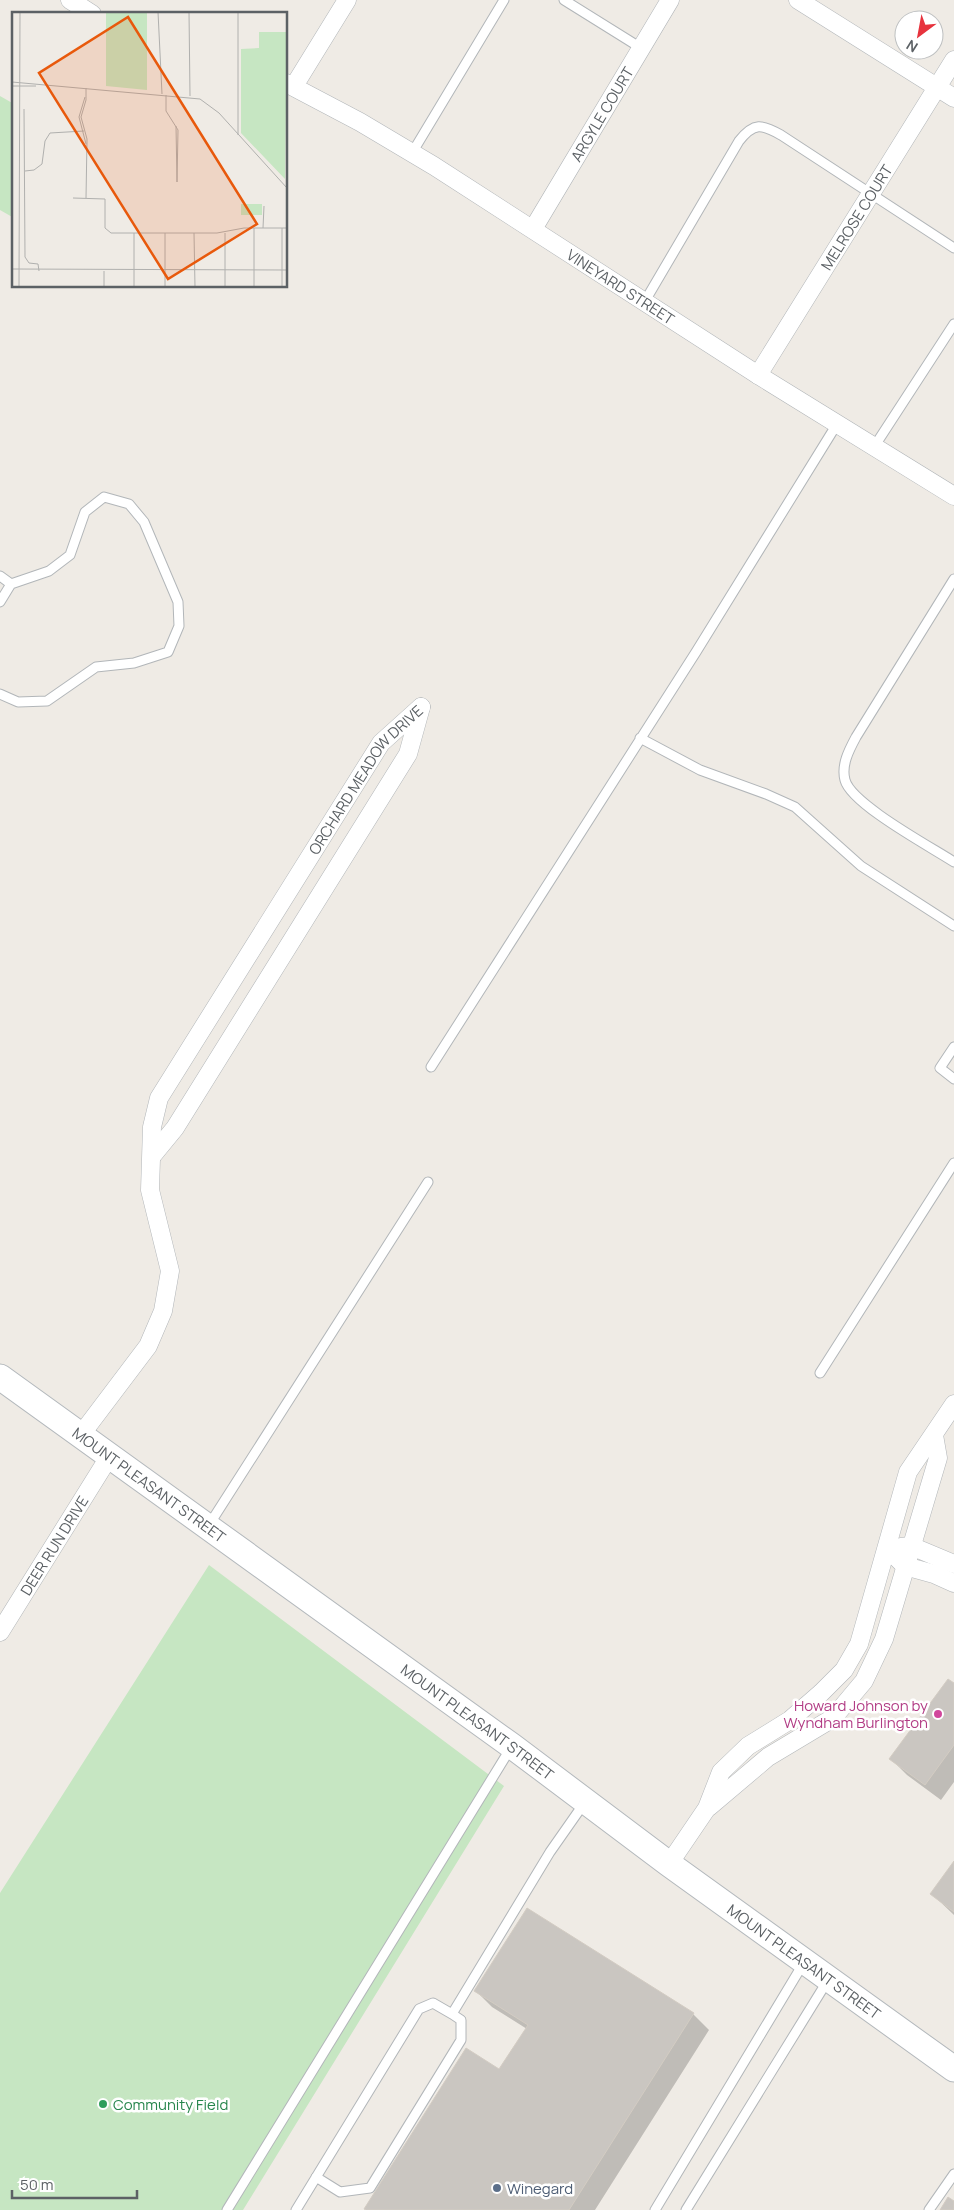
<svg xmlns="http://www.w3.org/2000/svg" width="954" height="2210" viewBox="0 0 954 2210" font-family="Manrope,sans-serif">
<rect width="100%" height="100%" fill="#efebe5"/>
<path fill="#c6e6c2" d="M0 96 14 104V218L0 210Z
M209 1565 504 1786 243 2210H0V1893Z"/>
<path fill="#0003" d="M954 1685V1782L941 1800 907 1775 891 1759Z
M954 1863V1915L932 1894Z
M476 1991 693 2014 709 2030 595 2210H367L500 2071 527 2029 492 2007Z"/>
<path fill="#cac6c1" stroke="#d3ccc3" d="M948 1679 954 1683V1745L925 1785 889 1759Z
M954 1861V1912L930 1894Z
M527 1908 694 2013 569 2210H366L364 2209 466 2048 499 2069 528 2025 474 1991Z
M948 2197 954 2201V2210H940Z"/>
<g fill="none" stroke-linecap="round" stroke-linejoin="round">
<g stroke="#b2b6b9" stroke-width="11">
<path id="lane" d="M564 0 641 48
M412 153 504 0
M645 301 739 141C754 122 762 124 781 135L954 248
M874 447 954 324
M0 576 11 584
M954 579 856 737C849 750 841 765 845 780 851 804 931 847 954 862
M0 602 11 584 49 571 70 555 85 512 104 497 129 504 144 522 178 602 179 626 168 652 134 663 96 667 47 701 18 702 0 694
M640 738 700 770 766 794 795 807 861 866 954 926
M954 1047 940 1068 954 1079
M431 1067 696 652 837 424
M820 1373 954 1163
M209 1525 428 1182
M316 2177 340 2192 370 2188 461 2040V2020L452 2014
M227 2210 512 1746
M296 2210 419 2009 433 2003 452 2014 550 1852 585 1802
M655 2210 803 1964
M686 2210 828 1980
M929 2210 954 2174"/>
</g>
<g stroke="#b2b6b9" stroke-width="19">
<g id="street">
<path d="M70 0 92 14"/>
<path d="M798 0 954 98"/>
<path id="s1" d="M286 83 360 122 434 166 758 375 954 496"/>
<path d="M294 86 347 0"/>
<path id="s2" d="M533 229 670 0"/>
<path id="s3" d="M758 375 954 60"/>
<path d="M152 1156 175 1128 408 754 421 707"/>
<path id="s4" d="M80 1436 148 1346 163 1311 170 1271 150 1190 152 1127 159 1098 381 743 421 707"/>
<path d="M901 1547 911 1546 954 1564"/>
<path d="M897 1558 905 1566 934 1574 954 1583"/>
<path id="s5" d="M0 1632 109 1457"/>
<path d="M709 1807 768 1757 833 1718 864 1681 884 1639 938 1458 934 1435"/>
<path d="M669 1864 707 1808 721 1772 748 1746 790 1720 821 1693 844 1670 859 1644 908 1472 954 1404"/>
</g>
</g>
<g stroke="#b3b8bc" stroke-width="27">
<g id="secondary">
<path id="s6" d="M0 1377 512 1746 669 1864 954 2069"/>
</g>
</g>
<use href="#lane" stroke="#fff" stroke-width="9"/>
<use href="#street" stroke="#fff" stroke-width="18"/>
<use href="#secondary" stroke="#fff" stroke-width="25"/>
</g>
<circle fill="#d1479c" stroke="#fff" stroke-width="2" cx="938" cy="1714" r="5"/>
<circle fill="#2e9e5b" stroke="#fff" stroke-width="2" cx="103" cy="2104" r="5"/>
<circle fill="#5c6f8a" stroke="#fff" stroke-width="2" cx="497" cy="2188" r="5"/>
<g text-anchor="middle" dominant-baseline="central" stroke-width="5" stroke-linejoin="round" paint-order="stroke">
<g font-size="15" fill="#5c6165" stroke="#fff">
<text stroke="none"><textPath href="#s2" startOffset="134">ARGYLE COURT</textPath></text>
<text stroke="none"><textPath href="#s3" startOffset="186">MELROSE COURT</textPath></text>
<text stroke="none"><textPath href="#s1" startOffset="392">VINEYARD STREET</textPath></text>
<text stroke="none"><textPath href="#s4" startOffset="748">ORCHARD MEADOW DRIVE</textPath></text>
<text stroke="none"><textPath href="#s6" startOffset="184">MOUNT PLEASANT STREET</textPath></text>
<text stroke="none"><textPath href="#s5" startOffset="102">DEER RUN DRIVE</textPath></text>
<text stroke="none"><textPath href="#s6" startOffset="589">MOUNT PLEASANT STREET</textPath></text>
<text stroke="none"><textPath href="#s6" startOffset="994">MOUNT PLEASANT STREET</textPath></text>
</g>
<g font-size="15" fill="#b23c85" stroke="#fff" text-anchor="end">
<text x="928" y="1705">Howard Johnson by<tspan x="928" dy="17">Wyndham Burlington</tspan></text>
</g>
<g font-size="15" fill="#27864d" stroke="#fff" text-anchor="start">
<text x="113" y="2104">Community Field</text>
</g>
<g font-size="15" fill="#4e5e75" stroke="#fff" text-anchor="start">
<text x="507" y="2188">Winegard</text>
</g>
</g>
<g transform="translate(12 12)">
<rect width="275" height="275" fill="#efebe5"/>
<path d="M94 0H135V78L94 74ZM247 20H275L273 167 229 121V37L247 36ZM229 192H250V203H229Z" fill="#c6e6c2"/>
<path fill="none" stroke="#b0b0ae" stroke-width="1" d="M146 0 150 82M177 0 178 84M0 70 188 87 207 101 275 176M0 74H24M74 76V88L69 105 75 127 74 186M154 83V99L166 118 165 170M73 85 67 105 74 132M12 97 13 245 17 251 26 252 27 259M164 114 165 170M226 123V0M13 159 22 158 30 152 33 129 38 121 72 119M61 186 93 187V216L99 221H205L232 216H275M242 216V275M251 216 252 194M270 216V274M153 221V275M182 221 183 275M0 257 275 258M7 275 8 0M92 275V259M122 275V221M213 275V221"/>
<path fill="#e8590c" fill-opacity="0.15" stroke="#e8590c" stroke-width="2.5" d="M116 5 245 212 156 267 27 61Z"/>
<rect width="275" height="275" fill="none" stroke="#5c6165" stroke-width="2.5"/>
</g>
<g transform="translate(919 35) rotate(212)"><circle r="24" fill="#ffffff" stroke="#bec0c1"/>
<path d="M0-4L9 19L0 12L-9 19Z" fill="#e7333d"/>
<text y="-8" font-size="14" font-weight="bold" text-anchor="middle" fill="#5c6165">N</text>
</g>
<path d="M12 2190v8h125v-8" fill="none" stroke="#5c6165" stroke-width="2.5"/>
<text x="20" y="2190" font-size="15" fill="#5c6165" stroke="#ffffff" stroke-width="4" paint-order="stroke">50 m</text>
</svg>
